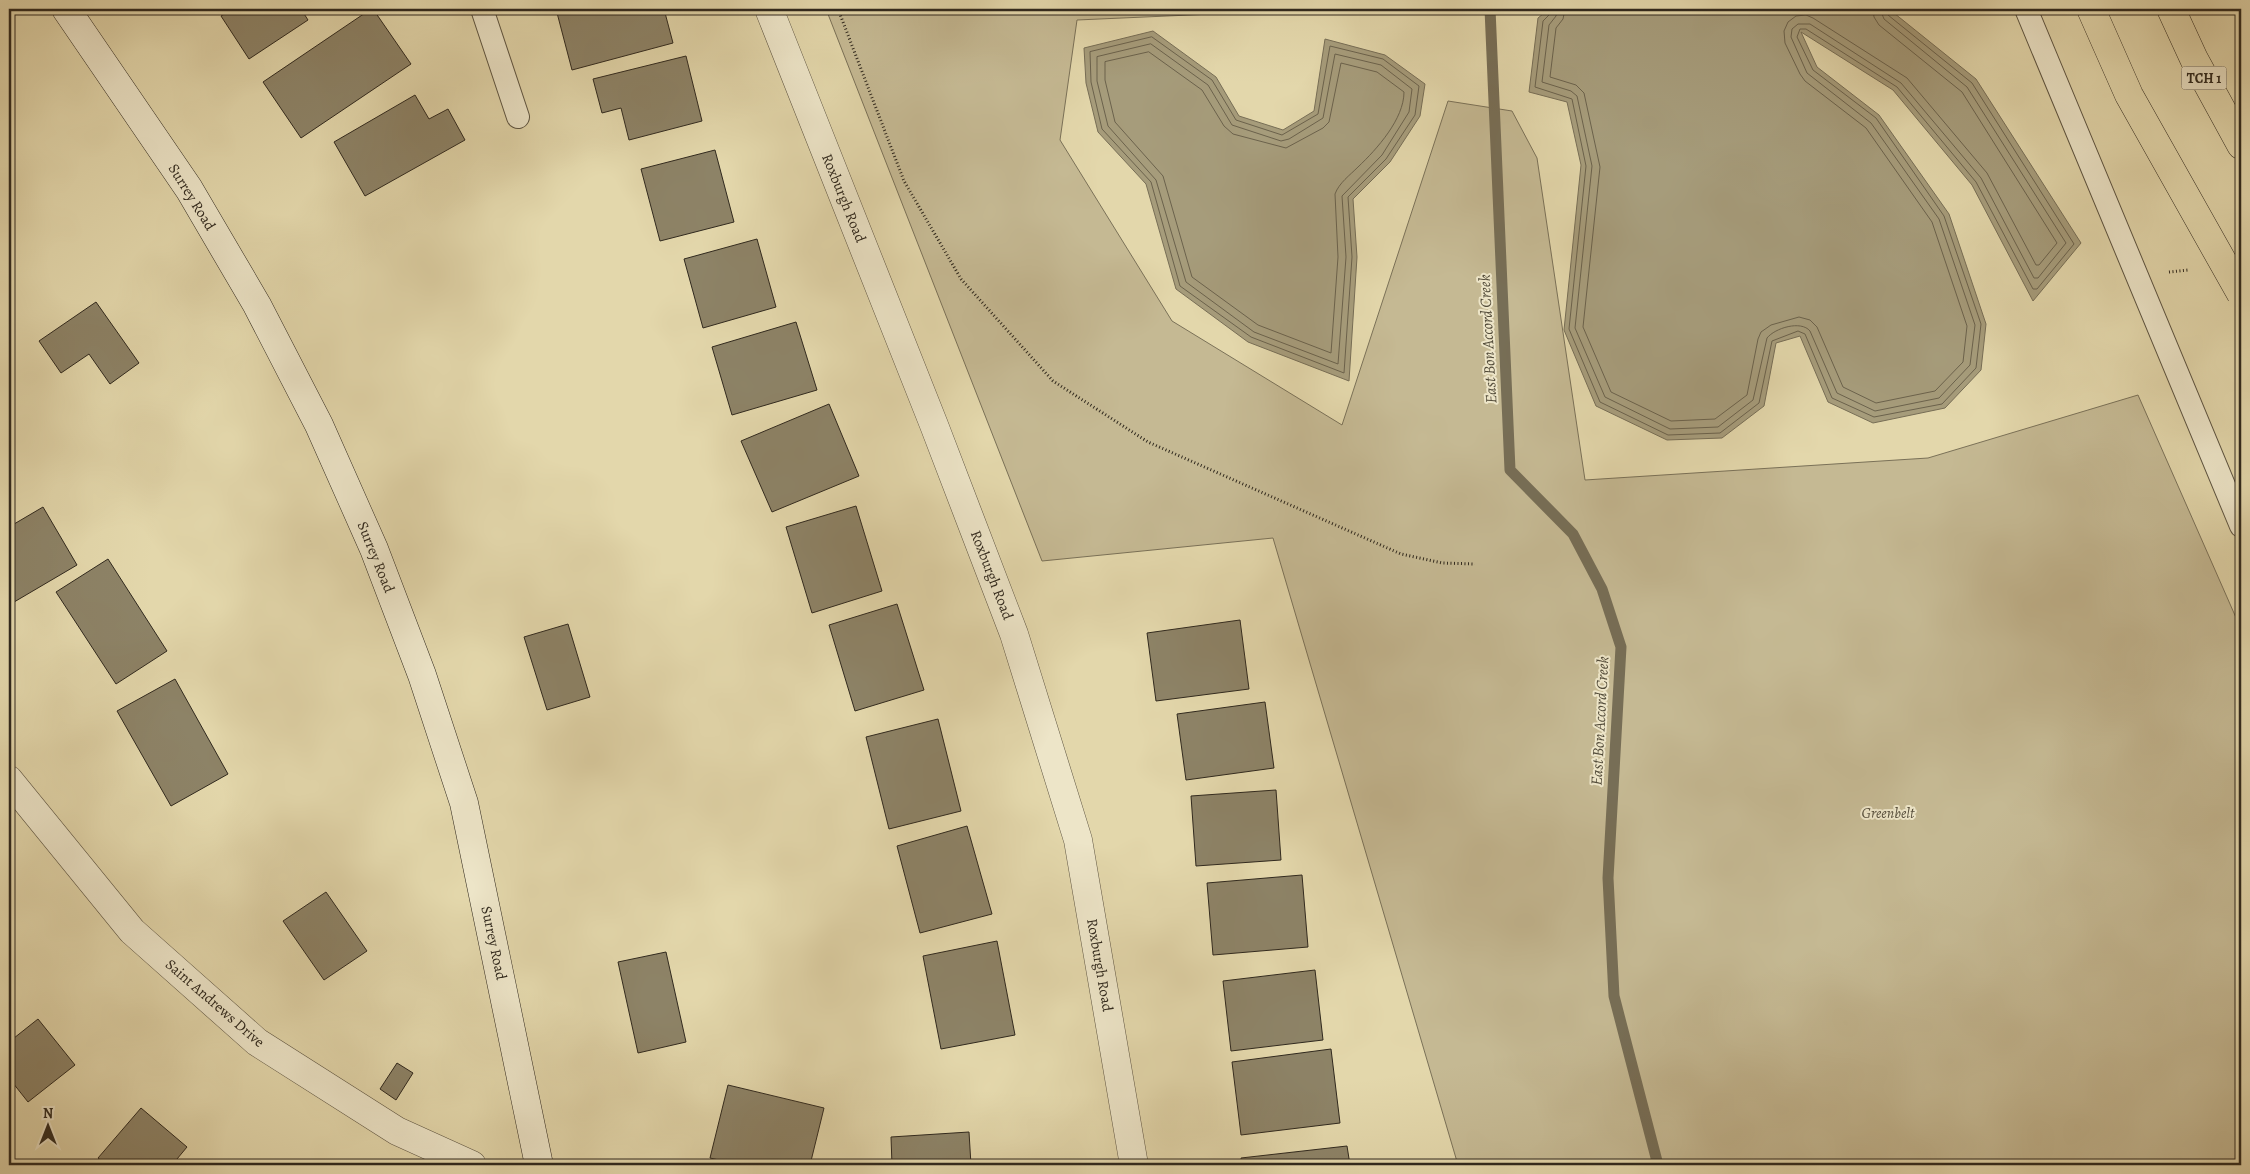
<svg xmlns="http://www.w3.org/2000/svg" width="2250" height="1174" viewBox="0 0 2250 1174" font-family="Alegreya,serif">
<rect width="100%" height="100%" fill="#e3d7ab"/>
<filter id="stains"><feTurbulence type="fractalNoise" baseFrequency=".004" numOctaves="4"/><feColorMatrix values="0 0 0 0 .2 0 0 0 0 .09 0 0 0 0 .02 0 0 0 .5 -.17"/></filter>
<radialGradient id="worn" r=".72"><stop offset=".6" stop-color="#630" stop-opacity="0"/><stop offset="1" stop-color="#630" stop-opacity=".3"/></radialGradient>
<path fill="#c5b993" stroke="#7a7158" d="M826 9H1325L1077 20 1060 140 1172 321 1342 425 1448 101 1512 111 1537 158 1585 480 1928 458 2138 395 2241 629V1165H1458L1273 538 1042 561Z"/>
<path fill="#a69c7b" stroke="#776e56" d="M1549 9H1889L1976 79 2081 243 2033 301 1972 185 1893 90 1801 32 1817 67 1879 115 1949 214 1986 324 1981 370 1945 408 1873 423 1828 402 1800 336 1776 343 1764 406 1722 438 1667 440 1596 406 1564 330 1581 165 1567 102 1529 92 1538 18Z
M1153 31 1216 77 1239 116 1283 130 1314 111 1325 39 1385 55 1425 84 1420 116 1390 162 1353 199 1357 257 1349 381 1248 342 1176 289 1146 184 1098 132 1086 83 1084 48Z"/>
<g fill="none" stroke-linecap="round" stroke-linejoin="round">
<path stroke="#6b624c" stroke-width="1" d="M1551 9V13L1543 21 1535 87 1572 99 1586 166 1569 329 1600 402 1668 435 1720 433 1759 403 1772 341 1798 331 1805 334 1832 398 1874 417 1942 404 1976 368 1981 324 1944 216 1876 118 1813 70 1797 37 1800 29H1806L1897 87 1976 182 2033 289H2037L2074 244 1972 83 1888 15 1886 9
M1558 9 1556 16 1549 25 1542 82 1571 91 1577 96 1592 166 1575 328 1605 397 1670 429 1718 427 1753 400 1767 338C1775 328 1801 320 1810 331L1837 393 1875 411 1939 398 1970 365 1975 325 1939 219 1871 123 1807 73 1791 37 1792 29 1798 24H1810L1901 83 1981 178 2034 278H2038L2066 243 1967 87 1884 19 1880 9
M1565 9 1563 19 1556 28 1550 77 1576 85 1584 93 1600 167 1583 327 1611 392 1671 421 1715 419 1747 395 1758 339 1761 332 1771 325 1799 317 1810 320 1817 327 1843 387 1876 403 1935 391 1963 362 1967 326 1932 222 1866 128 1805 81 1800 74 1785 43 1784 31 1788 22 1796 16 1806 15 1813 18 1907 78 1987 173 2036 265H2039L2057 243 1962 92 1879 25 1874 17 1873 9
M1152 37 1212 80 1236 120 1282 135 1318 114 1330 46 1383 59 1419 86 1415 115 1386 159 1348 197 1352 257 1344 373 1251 337 1180 286 1151 182 1102 129 1091 82 1090 52Z
M1151 44 1208 85 1232 125 1281 141 1289 139 1323 118 1335 54 1381 65 1412 89 1409 112 1382 155 1342 196 1346 257 1338 364 1254 332 1186 282 1156 180 1108 126 1097 81V57Z
M1149 52 1202 90 1224 126 1233 134 1286 148 1323 128 1329 122 1341 63 1377 72 1404 92C1404 119 1377 149 1358 167 1350 175 1339 183 1335 194L1338 257 1331 353 1258 325 1192 277 1163 176 1115 122 1105 80V62Z"/>
<path stroke="#776e56" stroke-width="11" d="M1490 9 1510 470 1573 534 1602 589 1621 647 1608 878 1614 996 1658 1165"/>
</g>
<path fill="#8d8367" stroke="#30291e" d="M233 9H301L308 20 249 59 221 16Z
M371 9H373L411 64 301 138 263 82Z
M556 9H664L673 43 572 70Z
M686 56 702 121 629 140 621 108 602 113 593 79Z
M415 95 429 119 448 109 465 140 365 196 334 142Z
M715 150 734 222 660 241 641 169Z
M757 239 776 307 703 328 684 259Z
M96 302 139 363 110 384 89 354 61 373 39 341Z
M796 322 817 390 732 415 712 347Z
M829 404 859 476 772 512 741 441Z
M856 506 882 591 812 613 786 527Z
M43 507 77 565 9 605V527Z
M108 559 167 651 116 684 56 592Z
M897 604 924 690 855 711 829 625Z
M1240 620 1249 689 1156 701 1147 633Z
M568 624 590 697 547 710 524 637Z
M175 679 228 774 171 806 117 711Z
M1265 702 1274 768 1186 780 1177 714Z
M938 719 961 811 889 829 866 737Z
M1276 790 1281 860 1196 866 1191 796Z
M967 826 992 914 920 933 897 846Z
M1302 875 1308 947 1213 955 1207 883Z
M326 892 367 951 324 980 283 921Z
M997 941 1015 1035 941 1049 923 956Z
M666 952 686 1042 638 1053 618 962Z
M1315 970 1323 1040 1231 1051 1223 981Z
M38 1019 75 1065 28 1102 9 1078V1063L12 1060 9 1056V1042Z
M1331 1049 1340 1123 1241 1135 1232 1062Z
M397 1063 413 1073 396 1100 380 1089Z
M728 1085 824 1108 810 1165H741L710 1158Z
M141 1108 187 1147 172 1165H106L98 1158Z
M969 1132 971 1165H892L891 1137Z
M1347 1146 1350 1165H1242L1241 1158Z"/>
<g fill="none" stroke-linecap="round" stroke-linejoin="round">
<g stroke="#5d5441" stroke-width="24">
<path id="lane" d="M482 9 518 117
M2026 9 2241 526"/>
</g>
<g stroke="#5d5441" stroke-width="29">
<path id="street" d="M769 9 934 425 1014 634 1078 840 1134 1165
M9 780 132 931 257 1042 397 1131 472 1165"/>
</g>
<g stroke="#30291e" stroke-width="29">
<path id="secondary" d="M66 9 189 189 257 305 319 425 374 549 422 675 464 803 539 1165"/>
</g>
<g stroke="#30291e" stroke-width="29">
<path id="highway" d="M2171 9 2194 59 2241 145"/>
</g>
<path stroke="#30291e" stroke-width="3" stroke-dasharray="1 2.5" stroke-linecap="butt" d="M838 9 904 181 961 279 1053 381 1148 442 1401 554 1442 563 1475 564
M2169 272 2188 270"/>
<use href="#lane" stroke="#ede5c8" stroke-width="22"/>
<use href="#street" stroke="#ede5c8" stroke-width="28"/>
<use href="#secondary" stroke="#ede5c8" stroke-width="28"/>
<use href="#highway" stroke="#e3d7ab" stroke-width="28"/>
<g stroke="#30291e" stroke-width="29" stroke-linecap="butt">
<path id="highway-bridge" d="M2091 9 2129 95 2241 294"/>
</g>
<use href="#highway-bridge" stroke="#e3d7ab" stroke-width="28"/>
</g>
<g text-anchor="middle" dominant-baseline="central" stroke-width="4" stroke-linejoin="round" paint-order="stroke">
<rect fill="#ede5c8" stroke="#696151" stroke-width="1" x="2181.5" y="66.5" width="45" height="23" rx="4"/>
<g font-size="14" font-weight="bold" fill="#30291e">
<text x="2204" y="78">TCH 1</text>
</g>
<g font-size="15" fill="#30291e" stroke="#ede5c8">
<text transform="translate(192 197) rotate(58)">Surrey Road</text>
<text transform="translate(844 198) rotate(68)">Roxburgh Road</text>
<text transform="translate(376 557) rotate(68)">Surrey Road</text>
<text transform="translate(992 575) rotate(69)">Roxburgh Road</text>
<text transform="translate(494 943) rotate(78)">Surrey Road</text>
<text transform="translate(1100 965) rotate(80)">Roxburgh Road</text>
<text transform="translate(215 1003) rotate(41)">Saint Andrews Drive</text>
</g>
<g font-size="15" font-style="italic" fill="#554d3b" stroke="#ede5c8">
<text x="1888" y="813">Greenbelt</text>
</g>
<g font-size="16" font-style="italic" fill="#534c3a" stroke="#ede5c8">
<text transform="translate(1488 339) rotate(-93)">East Bon Accord Creek</text>
<text transform="translate(1600 721) rotate(-87)">East Bon Accord Creek</text>
</g>
</g>
<rect width="2250" height="1174" fill="none" stroke="#e3d7ab" stroke-width="30"/>
<rect x="10" y="10" width="2230" height="1154" fill="none" stroke="#30291e" stroke-width="2.5"/>
<rect x="15" y="15" width="2220" height="1144" fill="none" stroke="#30291e"/>
<g transform="translate(48 1126)" stroke="#ede5c8" stroke-width="4" paint-order="stroke">
<path d="M0-4L9 19L0 12L-9 19Z" fill="#30291e"/>
<text y="-8" font-size="14" font-weight="bold" text-anchor="middle" fill="#30291e">N</text>
</g>
<rect width="100%" height="100%" filter="url(#stains)"/>
<rect width="100%" height="100%" fill="url(#worn)"/>
</svg>
